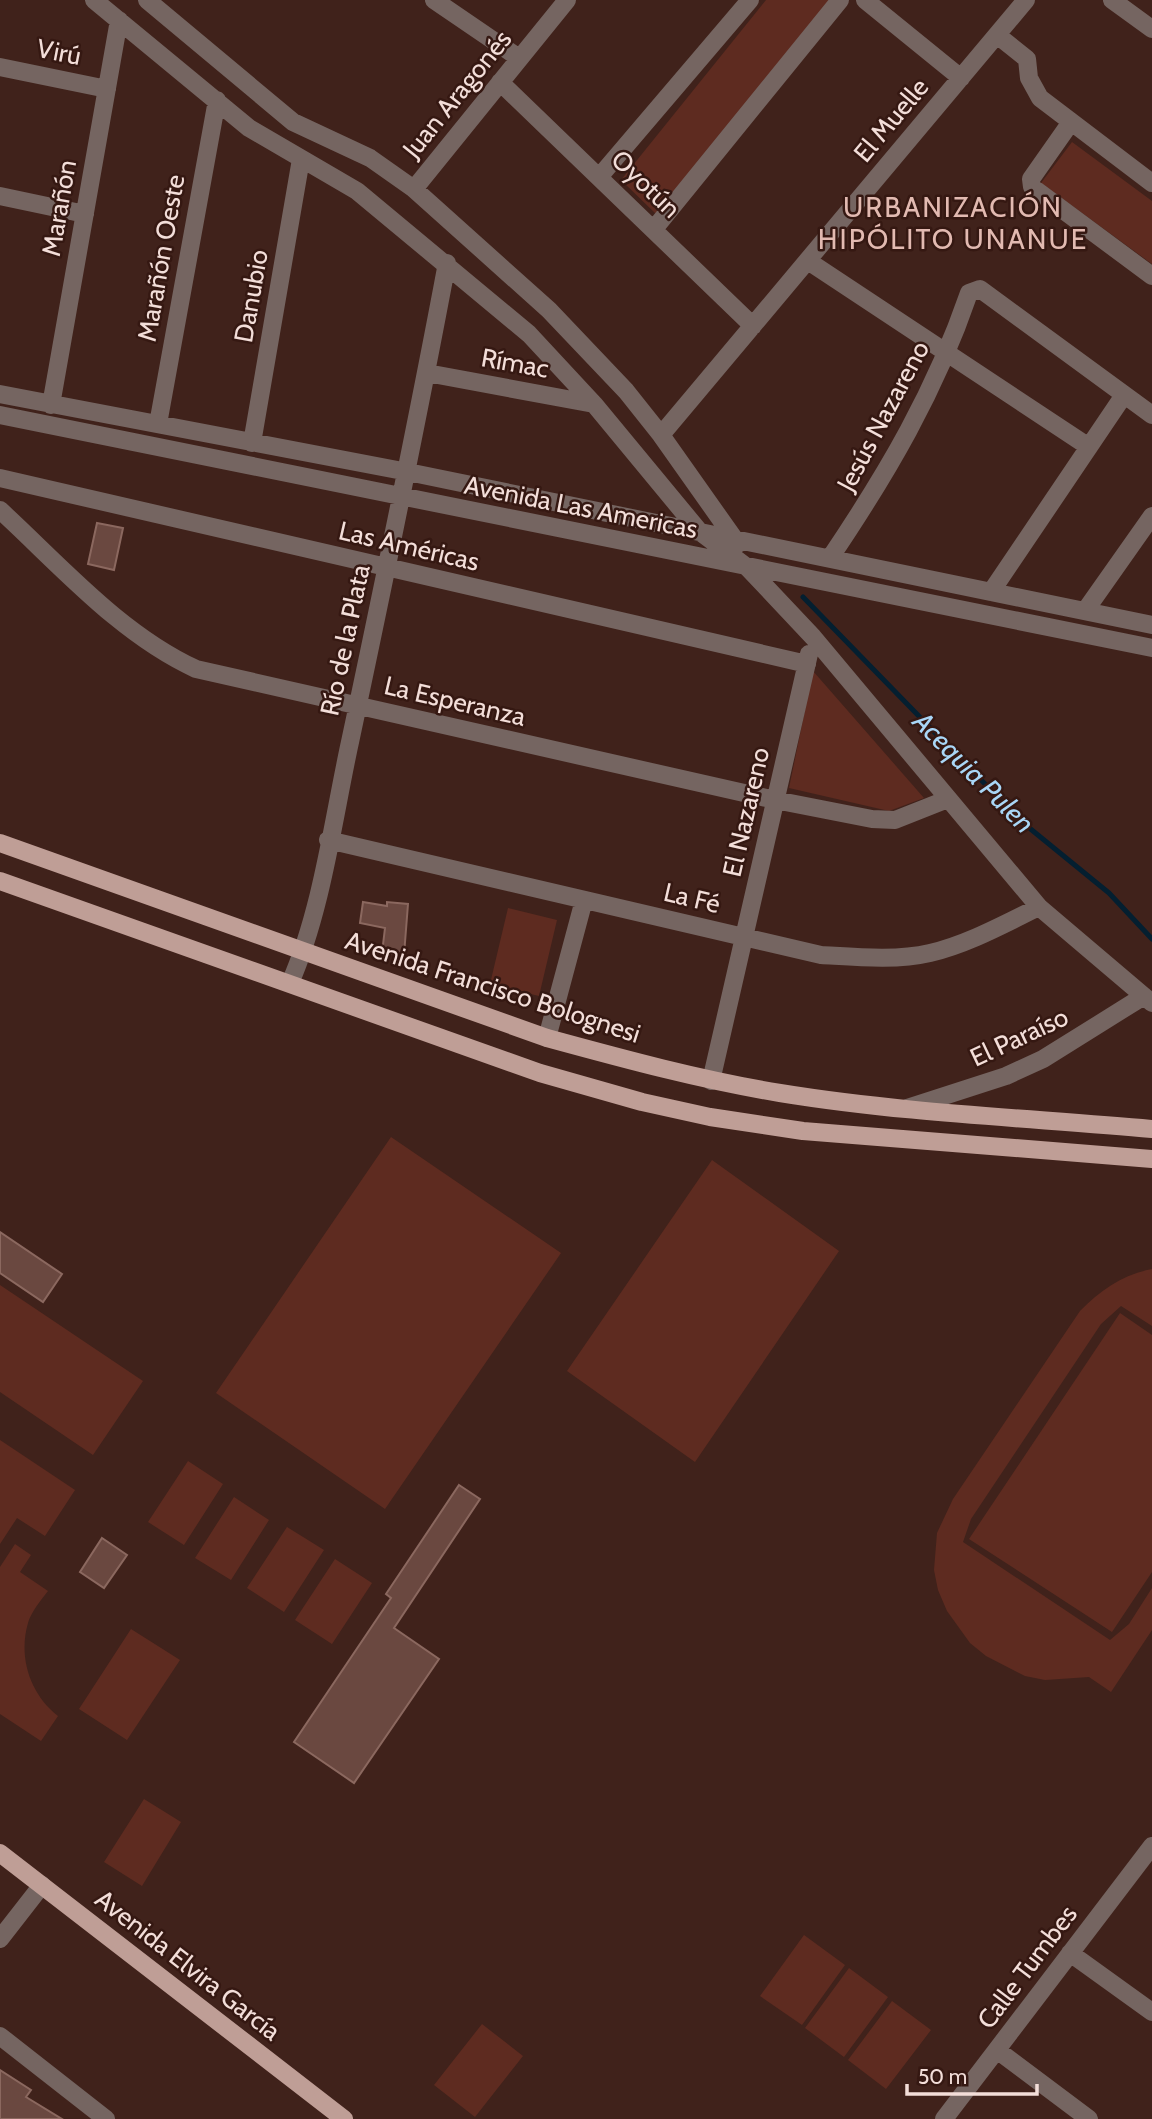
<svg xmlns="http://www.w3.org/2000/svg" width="1152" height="2119" viewBox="0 0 1152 2119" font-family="Cabin,sans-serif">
<rect width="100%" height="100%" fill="#40221b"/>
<path fill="#5e2b20" d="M766 0H830L656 214 621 180Z
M1072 142 1152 201V264L1041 183Z
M813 671 924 798 889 811 789 788Z
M508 908 557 920 539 996 490 984Z
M391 1137 561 1253 385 1509 216 1393Z
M712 1160 839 1251 695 1462 567 1371Z
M1152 1269V1326L1121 1306 1101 1324 971 1519 963 1542 1110 1640 1129 1624 1152 1588V1630L1111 1692 1089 1677 1045 1680 1025 1676 986 1656 970 1643 947 1611 938 1590 934 1570 937 1533 953 1499 1080 1311C1101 1290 1122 1275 1152 1269Z
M0 1285 143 1381 93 1455 0 1392Z
M1120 1313 1152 1335V1572L1112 1632 969 1539Z
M0 1440 75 1490 45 1536 17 1518 0 1544Z
M188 1461 223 1484 184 1545 148 1522Z
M234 1497 269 1520 231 1580 195 1558Z
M287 1527 324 1550 284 1612 247 1588Z
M15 1544 31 1555 20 1572 48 1591C41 1600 31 1612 28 1623 18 1657 30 1694 58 1716L41 1741 0 1714V1567Z
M335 1559 372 1583 332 1644 295 1620Z
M131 1629 180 1660 127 1740 79 1709Z
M144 1799 181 1822 142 1886 104 1862Z
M804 1935 845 1965 802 2025 760 1996Z
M849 1968 888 1997 844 2057 805 2028Z
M892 2001 931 2030 886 2089 848 2060Z
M482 2024 523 2056 475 2117 434 2085Z"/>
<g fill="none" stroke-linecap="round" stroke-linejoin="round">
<path stroke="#041f30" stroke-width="5" d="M803 597 1022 822 1109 893 1152 939"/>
</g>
<path fill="#6a4840" stroke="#8b685f" stroke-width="2" d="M97 523 123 528 114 570 88 564Z
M363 902 387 906V902L408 904 404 955 382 953 385 928 360 923Z
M0 1232 62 1274 43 1302 0 1273Z
M459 1485 480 1499 394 1628 439 1659 354 1783 294 1742 391 1598 386 1594Z
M102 1538 127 1555 104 1588 80 1572Z
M0 2070 31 2090 26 2097 62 2119H0Z"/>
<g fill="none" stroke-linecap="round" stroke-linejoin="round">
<path stroke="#756561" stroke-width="18" d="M94 0 249 128 357 191 529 334 594 404 699 531 748 568 813 637 1039 907 1152 1003
M147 0 293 122 370 158 414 189 549 310 626 391 661 435 738 544
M434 0 519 58
M865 0 961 78
M1112 0 1152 29
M997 35 1027 59 1029 78 1040 98 1152 183
M0 67 107 89
M500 82 753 326
M1071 122 1031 179 1032 187 1152 276
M600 176 750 0
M414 189 567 0
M0 196 85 214
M654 229 840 0
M808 261 1089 447
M427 373 594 404
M0 394 408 472 1152 625
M51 405 119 20
M0 415 1152 648
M158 424 217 100
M661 435 1026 0
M252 443 301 159
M0 478 807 664
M0 510C61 566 120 634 196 669L775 800 872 819 895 820 948 799
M830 558C888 472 935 392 969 293L980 289 1152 415
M991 592 1124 395
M1085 611 1152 516
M328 840 821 955C856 957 896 961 930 953 968 944 1004 924 1039 907
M290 983C322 910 333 820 350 742 384 582 417 423 447 263
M547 1038 584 900
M711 1081 809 654
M907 1108 1006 1076 1043 1059 1144 996
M0 1939 42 1885
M1070 1953 1152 2012
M0 2036 106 2119
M997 2050 1089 2119
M944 2119 1152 1846"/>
<path stroke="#bf9e96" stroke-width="18" d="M0 843 547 1038C624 1059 701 1080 780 1093 903 1113 1028 1118 1152 1129
M0 881 540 1073 642 1102 710 1117 803 1131 1152 1159
M0 1853 344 2119"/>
</g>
<g text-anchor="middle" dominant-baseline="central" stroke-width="5" stroke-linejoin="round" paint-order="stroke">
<g font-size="26" fill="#f3ded9" stroke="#351812">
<text transform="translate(59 52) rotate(11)">Virú</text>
<text transform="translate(457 94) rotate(-51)">Juan Aragonés</text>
<text transform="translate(891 120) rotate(-50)">El Muelle</text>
<text transform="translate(646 184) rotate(44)">Oyotún</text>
<text transform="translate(59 208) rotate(-80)">Marañón</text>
<text transform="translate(161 258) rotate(-80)">Marañón Oeste</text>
<text transform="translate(251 296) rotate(-80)">Danubio</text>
<text transform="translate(515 363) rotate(10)">Rímac</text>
<text transform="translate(883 416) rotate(-62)">Jesús Nazareno</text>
<text transform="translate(581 507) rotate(11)">Avenida Las Americas</text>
<text transform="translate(409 546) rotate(13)">Las Américas</text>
<text transform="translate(345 640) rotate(-78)">Río de la Plata</text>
<text transform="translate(455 701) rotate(13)">La Esperanza</text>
<text transform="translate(746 812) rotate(-77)">El Nazareno</text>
<text transform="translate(692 898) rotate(13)">La Fé</text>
<text transform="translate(493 987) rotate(18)">Avenida Francisco Bolognesi</text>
<text transform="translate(1019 1037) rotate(-25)">El Paraíso</text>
<text transform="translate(188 1965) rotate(38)">Avenida Elvira García</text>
<text transform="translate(1027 1967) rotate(-53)">Calle Tumbes</text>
</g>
<g font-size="28" letter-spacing="2" fill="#e2bab1" stroke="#351812">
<text x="953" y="207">URBANIZACIÓN<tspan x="953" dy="32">HIPÓLITO UNANUE</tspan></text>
</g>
<g font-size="28" font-style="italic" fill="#a9d6f6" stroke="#351812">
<text transform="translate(974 772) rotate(45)">Acequia Pulen</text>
</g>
</g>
<path d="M907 2084v10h130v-10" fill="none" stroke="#f3ded9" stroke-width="3.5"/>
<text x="918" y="2084" font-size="21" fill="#f3ded9" stroke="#351812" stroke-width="5" paint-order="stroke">50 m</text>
</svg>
